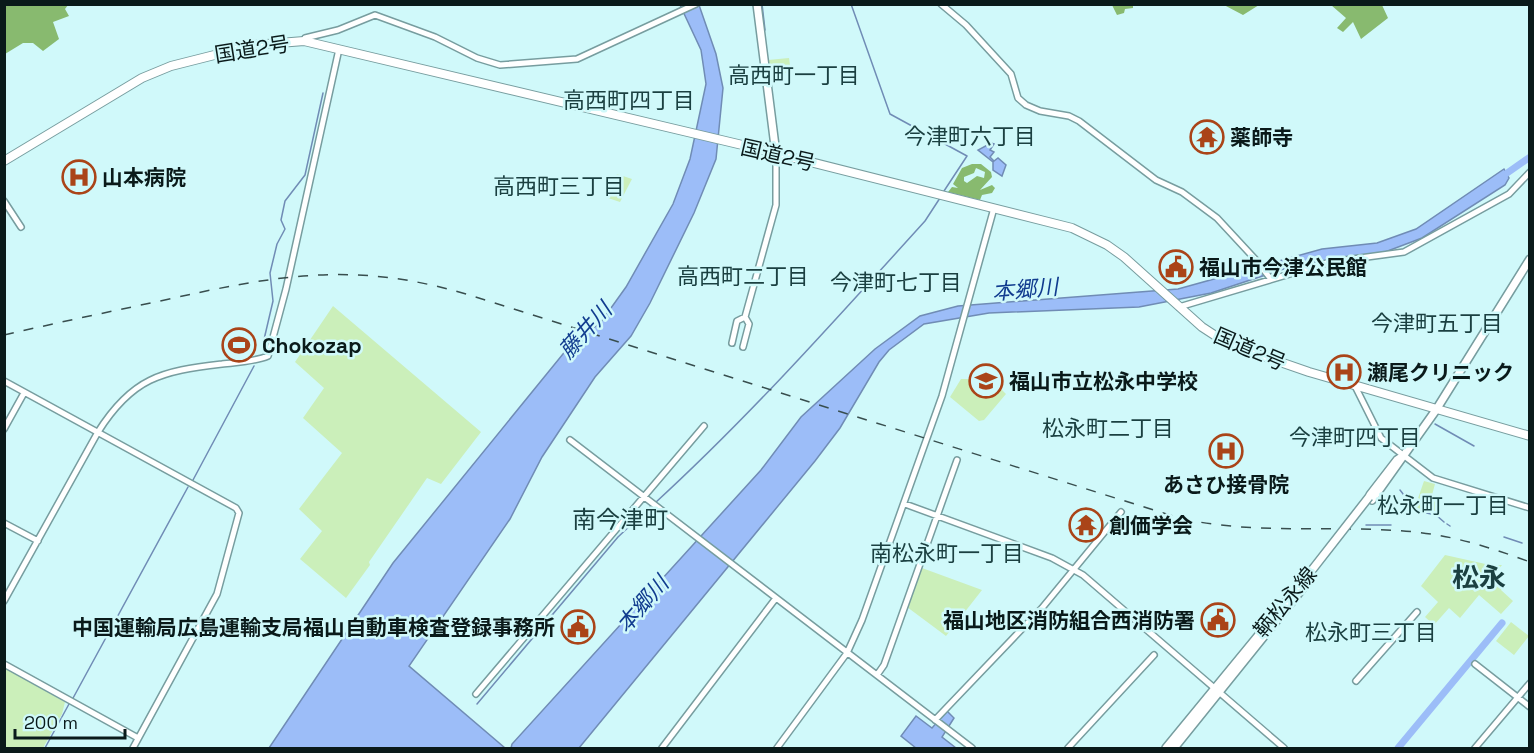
<svg xmlns="http://www.w3.org/2000/svg" width="1534" height="753" viewBox="0 0 1534 753" font-family="'Space Grotesk','Noto Sans JP',sans-serif">
<rect width="100%" height="100%" fill="#d0f9fa"/>
<path fill="#cbefba" d="M789 58 791 72 774 74 772 64H768V60Z
M617 174 632 179 620 202 605 197Z
M333 306 481 432 441 484 427 478 369 562 370 565 346 598 300 559 322 531 299 509 342 453 303 418 324 388 295 362Z
M978 366 1006 394 984 420 979 421 950 397 961 379H974Z
M1424 481 1435 484 1432 495 1441 498 1436 514 1415 507Z
M1445 555 1490 565H1502L1493 576 1503 586 1501 590 1513 601 1501 614 1479 595 1460 618 1449 608 1434 625 1425 617 1438 602 1421 586Z
M922 568 982 590 946 636 907 607Z
M1511 622 1529 636 1514 655 1496 641Z
M5 668 65 702 62 714 43 748H5Z"/>
<path fill="#88ba6f" fill-rule="evenodd" d="M5 4 68 5 65 9 69 16 53 22 59 39 43 51 33 43H23L5 54Z
M1112 5V4L1133 5V8L1125 9 1124 13 1117 15Z
M1224 5V4L1259 5 1243 15Z
M1331 5H1382L1388 18 1361 39 1353 22 1343 32 1337 28 1346 18Z
M972 164H981L991 172 992 177 980 190 992 185 995 188 992 193 982 195 980 200 948 192 952 187 958 188 953 184 962 168ZM976 168 985 172 984 178 977 176 967 183 964 181V177L974 173Z"/>
<path fill="#9cbdf8" stroke="#708cb5" stroke-width="1.5" d="M680 5H699L716 54 723 88 716 159 694 213 650 303 631 336 595 377 542 457 510 519 409 666 505 748H269L393 563 567 349 601 322 626 287 673 204 690 159 706 84 701 50Z
M991 143 994 144 990 150 994 152 990 157 994 161 998 158 1006 165 1002 176 993 170V162L978 150Z
M1504 169 1509 178 1505 185 1422 238 1385 252 1296 265 1211 293 1139 307 989 313 924 324 889 350 879 362 840 428 815 461 579 748H511L512 744 761 470 801 417 875 349 920 316 958 306 1178 289 1322 249 1377 243 1416 229Z
M947 711 954 718 942 737 956 748H916L901 736 916 716 932 728Z"/>
<g fill="none" stroke-linecap="round" stroke-linejoin="round">
<path stroke="#708cb5" stroke-width="1.5" d="M762 4 765 30
M851 4 890 114 967 156 944 191
M262 348 273 301 270 273 277 244 285 229 281 220 285 201 305 175 323 93
M1435 424 1474 446
M193 480 254 366
M1400 490 1407 499
M655 503C751 415 838 317 925 221L940 198
M1422 512 1436 515 1444 522
M1447 524 1450 526
M1366 525H1391
M1504 537 1522 543
M72 700 188 487
M477 704 618 537 651 506
M45 748 69 704"/>
<path stroke="#9cbdf8" stroke-width="7" d="M1500 178 1530 157
M1398 748 1502 623"/>
<g stroke="#779d9f" stroke-width="8">
<path id="minor" d="M941 4 966 25 1011 74 1018 98 1026 105 1040 111 1069 116 1079 121 1156 180 1182 192 1217 218 1255 259 1270 278
M304 41 305 38 338 30 375 15 435 37 477 58 500 65 577 59 696 4
M4 201 21 227
M1179 307 1330 262 1404 252 1509 194 1530 172
M745 317 776 205V154
M732 343 737 321 745 317 749 324 743 347
M4 381 236 508 239 513 217 594 133 748
M1355 386 1381 438 1433 478 1530 508
M4 429 24 393
M570 440 972 748
M905 504 1052 558 1083 575 1284 748
M4 523 38 541
M4 601 98 432C132 378 161 371 222 364 236 362 254 362 268 356L286 289 339 49
M4 664 138 738
M1475 664 1530 707
M877 675 884 665 957 460
M1356 681 1417 612
M476 694 704 426
M935 720 1042 608 1121 512
M662 748 776 598
M777 748 847 653 862 620 942 396 994 208
M1068 748 1154 655
M1475 748 1530 683"/>
</g>
<g stroke="#779d9f" stroke-width="10">
<path id="major" d="M757 4 776 154
M1370 495 1397 460 1403 456
M1372 500 1436 410 1530 259
M1166 748 1312 570
M1174 748 1310 579"/>
</g>
<g stroke="#779d9f" stroke-width="10">
<path id="highway" d="M4 161 142 78 171 66 254 45 304 41 755 148 1072 228 1107 245 1124 257 1202 327 1228 344 1309 372 1530 436"/>
</g>
<use href="#minor" stroke="#fff" stroke-width="5"/>
<use href="#major" stroke="#fff" stroke-width="7"/>
<use href="#highway" stroke="#fff" stroke-width="8"/>
<path stroke="#384e4e" stroke-width="1.5" stroke-dasharray="10 10" stroke-linecap="butt" d="M4 335C56 323 108 312 160 301 273 276 351 260 466 294L1179 518C1257 536 1336 524 1415 532 1455 536 1492 548 1530 562"/>
<g stroke="#779d9f" stroke-width="10" stroke-linecap="butt">
<path id="major-bridge" d="M1312 570 1369 497"/>
</g>
<use href="#major-bridge" stroke="#fff" stroke-width="7"/>
</g>
<defs>
<g id="temple-ring" transform="scale(1.725)"><circle r="9.5" fill="#d0f9fa" stroke="#aa4418" stroke-width="1.5"/><path d="M0-6L5-2H3V0L6.5 2.5H4V6H1.5V3h-3V6H-4V2.5H-6.5L-3 0V-2H-5Z" fill="#aa4418"/></g>
<g id="hospital-ring" transform="scale(1.725)"><circle r="9.5" fill="#d0f9fa" stroke="#aa4418" stroke-width="1.5"/><path d="M-5-5h3v3.5h4V-5h3V5h-3V1.5h-4V5h-3Z" fill="#aa4418"/></g>
<g id="civic-ring" transform="scale(1.725)"><circle r="9.5" fill="#d0f9fa" stroke="#aa4418" stroke-width="1.5"/><path d="M-.6-6.5H3V-4.5H.6V-3L4-1V1h2V6H-6V1h2V-1L-.6-3ZM-1.2 2.5V6h2.4V2.5Z" fill="#aa4418"/></g>
<g id="stadium-ring" transform="scale(1.725)"><circle r="9.5" fill="#d0f9fa" stroke="#aa4418" stroke-width="1.5"/><path d="M0-5a6.5 5 0 1 0 0 10a6.5 5 0 1 0 0-10ZM-3.5-1.8h7v3.6h-7Z" fill="#aa4418"/></g>
<g id="school-ring" transform="scale(1.725)"><circle r="9.5" fill="#d0f9fa" stroke="#aa4418" stroke-width="1.5"/><path d="M0-5L7-2L0 1L-7-2ZM-4 1L0 2.5L4 1V4Q0 6-4 4Z" fill="#aa4418"/></g>
</defs>
<g fill-rule="evenodd">
<use href="#temple-ring" x="1207" y="137"/>
<use href="#hospital-ring" x="79" y="177"/>
<use href="#civic-ring" x="1176" y="267"/>
<use href="#stadium-ring" x="239" y="345"/>
<use href="#hospital-ring" x="1344" y="372"/>
<use href="#school-ring" x="986" y="381"/>
<use href="#hospital-ring" x="1226" y="451"/>
<use href="#temple-ring" x="1086" y="525"/>
<use href="#civic-ring" x="1218" y="620"/>
<use href="#civic-ring" x="578" y="627"/>
</g>
<g text-anchor="middle" dominant-baseline="central" stroke-width="5" stroke-linejoin="round" paint-order="stroke">
<g font-size="21" fill="#0a1a1a" stroke="#d0f9fa">
<text transform="translate(252 49) rotate(-9)">国道2号</text>
<text transform="translate(778 155) rotate(13)">国道2号</text>
<text transform="translate(1250 349) rotate(23)">国道2号</text>
<text transform="translate(1285 602) rotate(-50)">鞆松永線</text>
</g>
<g font-size="21" font-weight="bold" fill="#0a1a1a" stroke="#d0f9fa" text-anchor="start">
<text x="1230" y="137">薬師寺</text>
<text x="102" y="177">山本病院</text>
<text x="1199" y="267">福山市今津公民館</text>
<text x="262" y="345">Chokozap</text>
<text x="1367" y="372">瀬尾クリニック</text>
<text x="1009" y="381">福山市立松永中学校</text>
<text x="1226" y="484" text-anchor="middle">あさひ接骨院</text>
<text x="1109" y="525">創価学会</text>
<text x="1195" y="620" text-anchor="end">福山地区消防組合西消防署</text>
<text x="555" y="627" text-anchor="end">中国運輸局広島運輸支局福山自動車検査登録事務所</text>
</g>
<g font-size="22" fill="#1b4041" stroke="#d0f9fa">
<text x="794" y="75">高西町一丁目</text>
<text x="629" y="100">高西町四丁目</text>
<text x="970" y="136">今津町六丁目</text>
<text x="559" y="186">高西町三丁目</text>
<text x="743" y="276">高西町二丁目</text>
<text x="896" y="282">今津町七丁目</text>
<text x="1437" y="323">今津町五丁目</text>
<text x="1108" y="428">松永町二丁目</text>
<text x="1355" y="437">今津町四丁目</text>
<text x="1443" y="505">松永町一丁目</text>
<text x="947" y="553">南松永町一丁目</text>
<text x="1371" y="632">松永町三丁目</text>
</g>
<g font-size="22" font-style="italic" fill="#113c8f" stroke="#d0f9fa">
<text transform="translate(1025 289) rotate(-5)">本郷川</text>
<text transform="translate(585 330) rotate(-48)">藤井川</text>
<text transform="translate(642 604) rotate(-49)">本郷川</text>
</g>
<g font-size="24" fill="#1b4041" stroke="#d0f9fa">
<text x="620" y="519">南今津町</text>
</g>
<g font-size="27" font-weight="bold" fill="#1b4041" stroke="#d0f9fa">
<text x="1479" y="577">松永</text>
</g>
</g>
<rect width="1534" height="753" fill="none" stroke="#0a1a1a" stroke-width="12"/>
<path d="M15 729v9h110v-9" fill="none" stroke="#0a1a1a" stroke-width="3"/>
<text x="24" y="729" font-size="18" fill="#0a1a1a" stroke="#d0f9fa" stroke-width="4.5" paint-order="stroke">200 m</text>
</svg>
